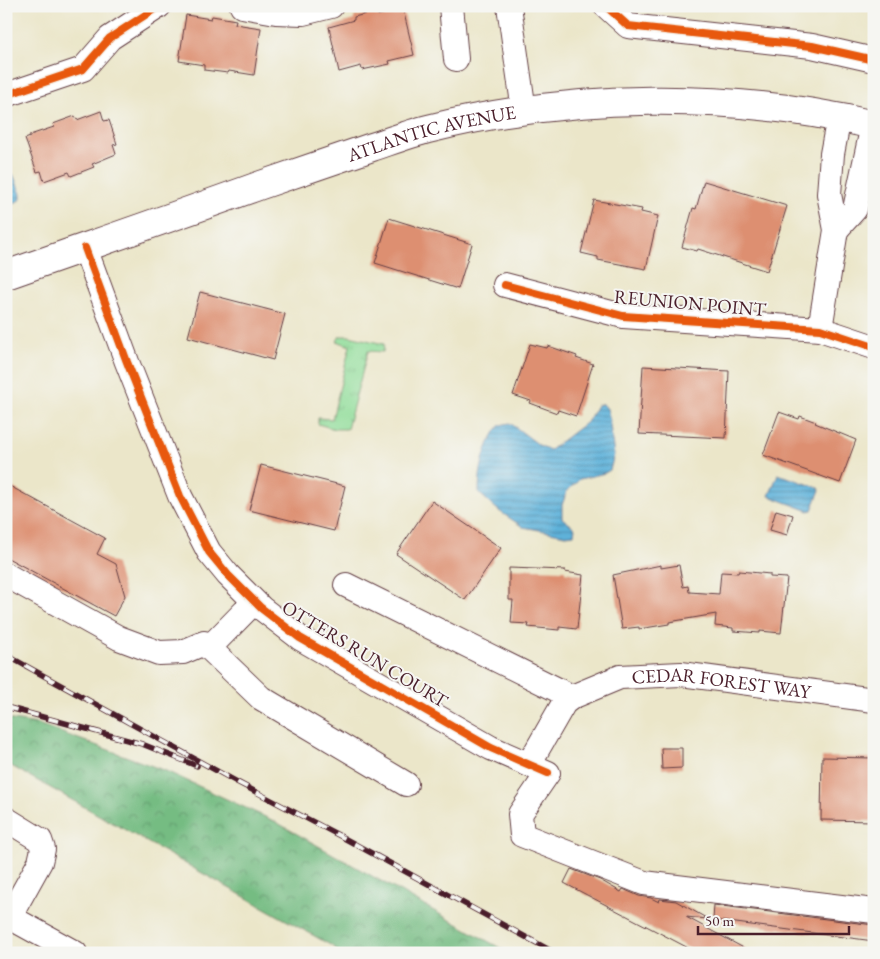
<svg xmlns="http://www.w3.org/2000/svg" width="880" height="959" viewBox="0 0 880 959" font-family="'EB Garamond',serif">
<defs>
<pattern id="grass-tufts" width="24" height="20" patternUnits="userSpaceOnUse" patternTransform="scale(1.25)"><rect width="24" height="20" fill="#91dd9a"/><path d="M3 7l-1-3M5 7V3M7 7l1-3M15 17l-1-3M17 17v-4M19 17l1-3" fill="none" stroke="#7fbd85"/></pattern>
<pattern id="forest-crowns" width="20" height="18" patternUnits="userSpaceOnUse" patternTransform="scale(1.25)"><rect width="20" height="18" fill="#74bc82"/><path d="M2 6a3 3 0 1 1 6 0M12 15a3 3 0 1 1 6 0" fill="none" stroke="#61986b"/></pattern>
<pattern id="water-rules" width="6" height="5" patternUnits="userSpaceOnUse" patternTransform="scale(1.25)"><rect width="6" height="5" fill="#5eb2da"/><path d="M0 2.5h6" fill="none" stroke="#5090b1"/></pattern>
</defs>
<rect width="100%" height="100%" fill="#f6f6f2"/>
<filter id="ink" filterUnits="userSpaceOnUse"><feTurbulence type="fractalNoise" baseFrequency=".02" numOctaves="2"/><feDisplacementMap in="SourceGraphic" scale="10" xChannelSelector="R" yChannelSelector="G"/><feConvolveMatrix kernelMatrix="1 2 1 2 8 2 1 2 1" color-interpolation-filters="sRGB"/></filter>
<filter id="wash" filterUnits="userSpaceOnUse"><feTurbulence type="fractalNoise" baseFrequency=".0096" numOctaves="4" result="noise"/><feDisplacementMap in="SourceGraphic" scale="20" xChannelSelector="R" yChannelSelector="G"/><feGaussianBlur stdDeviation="1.12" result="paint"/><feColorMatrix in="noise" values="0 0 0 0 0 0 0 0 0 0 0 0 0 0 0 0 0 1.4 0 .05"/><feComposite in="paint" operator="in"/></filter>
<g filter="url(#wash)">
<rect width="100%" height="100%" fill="#ebe6c9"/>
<path fill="url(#grass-tufts)" stroke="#6e7e62" d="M340 336H349L384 344 383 352 368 351 347 429H335L318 424V418L332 419 350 346 337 341Z"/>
<path fill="url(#forest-crowns)" stroke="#5f6e56" d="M6 719 38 724 166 771 274 821 509 953H339L334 947 6 763Z"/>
<path fill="url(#water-rules)" stroke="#546882" d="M13 174 21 194V199L6 208V176Z
M603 404 608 410 614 455 610 470 605 473 580 479 567 491 562 505V518L575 528 574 534 566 535 523 527 499 511 479 493C479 468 485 444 500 425L510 423 539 445 550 450 588 421 597 405Z
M778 474 819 488 820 490 812 510 809 511 769 496Z"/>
<g id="blocks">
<path fill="#dd8f71" d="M403 9 414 55 389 61 390 64 362 70 361 66 339 72 329 27 354 20V17L377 11 378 15Z
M186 15 211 19 212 16 236 20 235 24 261 28 254 75 229 71 228 73 204 70V65L179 61Z
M101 111 104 121 109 120 117 144 113 145 116 154 92 164 94 167 71 176 69 172 44 181 41 171 37 172 25 139 30 137V135L54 127 53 124 75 116 77 120Z
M704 181 787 206 767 271 698 249 697 251 682 247 693 208 696 209Z
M594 200 642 209 641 212 658 216 646 269 598 260V257L581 253Z
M389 218 472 244 458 289 375 263Z
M200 292 285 314 273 360 188 337Z
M530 344 547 348 548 346 577 356 576 358 593 364 576 416 558 410 557 413 530 403 531 401 513 395Z
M643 366 729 371 726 438 639 434Z
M779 412 799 419 800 416 816 422 815 423 856 440 840 483 763 455Z
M261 465 345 486 334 531 249 510Z
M6 484 105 538 97 554 116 564 125 596 114 616 6 557Z
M432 501 501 548 465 600 396 554Z
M776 510 793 515 787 535 770 530Z
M661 565V568L679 565 683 587 688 586 689 592 719 594 721 572 738 573 739 571 770 574V577L787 578 781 633 760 631V633L733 631V628L715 626 716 614 669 622V624L639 629V627L622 629 613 575Z
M509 568 565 570V572L583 575 577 629 559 627V630L528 627 529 624 511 623 513 600H509Z
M661 748H682V768L662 769Z
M822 757 874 758V821L821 820Z
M571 869 600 880 621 892 623 889 639 896 651 898 659 902 660 899 676 901 708 919 686 917 753 953H698L564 883Z
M714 905 874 925V941L713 920Z"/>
</g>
</g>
<g filter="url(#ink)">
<use href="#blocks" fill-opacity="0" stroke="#623d43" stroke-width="1"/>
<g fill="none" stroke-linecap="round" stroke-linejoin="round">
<g stroke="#623d43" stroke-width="26">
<g id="minor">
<path d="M242 6 276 12 303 13 331 6"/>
<path d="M451 6 456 59"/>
<path d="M509 6 524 111"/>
<path d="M606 6 628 26 812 46 874 60"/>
<path d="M9 94 83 69 110 38 159 6"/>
<path d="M836 230 855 209 873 125"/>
<path d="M85 248 127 362 180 496 209 552 228 575 261 608 300 638 491 748 548 773 520 814 522 835 644 883 874 911"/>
<path d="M505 285 623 316 820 329 874 347"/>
<path d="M820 329 836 230 829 194 832 154 839 117"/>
<path d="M6 575 119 638 159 653 183 652 204 643"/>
<path id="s1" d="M346 585 572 697 620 677 681 674 874 700"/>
<path d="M254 602 209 648 261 698 406 784"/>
<path d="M529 764 564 703 572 697"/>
<path d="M6 819 40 840 43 849 40 862 10 916"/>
<path d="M6 915 75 953"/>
</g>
</g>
<g stroke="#623d43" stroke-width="30">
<g id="major">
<path id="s2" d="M6 275C91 245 176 216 261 185 298 172 335 160 372 147 390 141 409 134 428 129 572 93 729 91 874 125"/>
</g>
</g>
<use href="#minor" stroke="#fff" stroke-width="24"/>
<use href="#major" stroke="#fff" stroke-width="28"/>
<g stroke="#4a1f2b" stroke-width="5.5">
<path id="rail" d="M6 655 237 782 342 837 555 953
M6 707 142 744 197 766"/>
</g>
<use href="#rail" stroke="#f6f6f2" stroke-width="4" stroke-dasharray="11" stroke-linecap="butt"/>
<g stroke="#f6f6f2" stroke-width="11">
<path id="cycleway" d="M606 6 628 26 812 46 874 60
M9 94 83 69 110 38 159 6
M85 248 127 362 180 496 209 552 228 575 261 608 300 638 491 748 548 773
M505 285 623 316 820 329 874 347"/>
</g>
<use href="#cycleway" stroke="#e8590c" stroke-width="8"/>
</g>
</g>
<g text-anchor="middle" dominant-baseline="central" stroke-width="4" stroke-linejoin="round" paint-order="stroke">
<g font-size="19" fill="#4a1f2b" stroke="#f6f6f2">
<text stroke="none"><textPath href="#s2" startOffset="449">ATLANTIC AVENUE</textPath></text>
<text transform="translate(690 303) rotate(5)">REUNION POINT</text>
<text transform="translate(365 654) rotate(31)">OTTERS RUN COURT</text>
<text stroke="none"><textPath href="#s1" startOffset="406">CEDAR FOREST WAY</textPath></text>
</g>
</g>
<rect width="880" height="959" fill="none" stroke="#f6f6f2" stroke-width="25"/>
<path d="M698 926v8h151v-8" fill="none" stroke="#4a1f2b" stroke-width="2.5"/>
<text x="705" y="926" font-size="15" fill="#4a1f2b" stroke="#f6f6f2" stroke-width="4" paint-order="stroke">50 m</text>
</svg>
